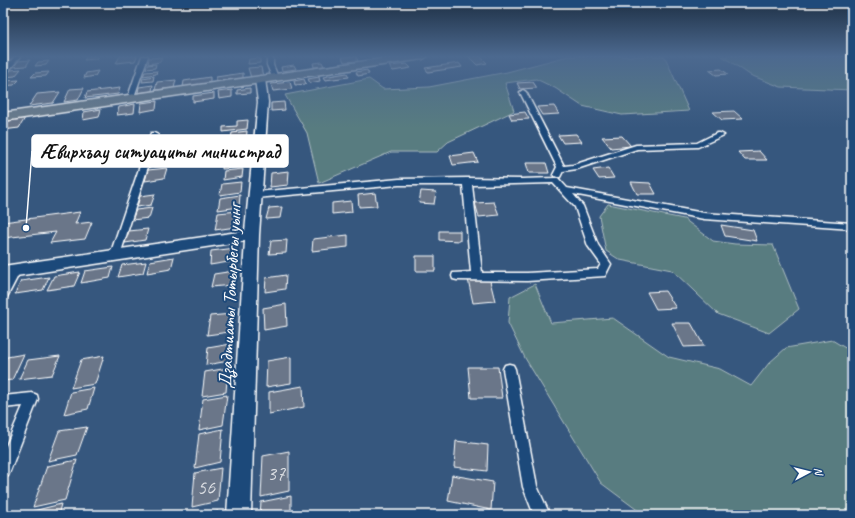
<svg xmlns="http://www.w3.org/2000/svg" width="855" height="518" viewBox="0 0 855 518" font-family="Caveat,sans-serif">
<rect width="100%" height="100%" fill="#36577e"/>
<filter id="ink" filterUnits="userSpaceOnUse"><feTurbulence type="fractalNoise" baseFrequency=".025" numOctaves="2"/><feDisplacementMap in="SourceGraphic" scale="8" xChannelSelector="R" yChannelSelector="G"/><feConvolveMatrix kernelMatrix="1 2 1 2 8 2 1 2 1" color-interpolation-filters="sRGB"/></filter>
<g filter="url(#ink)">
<path fill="#587b80" stroke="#acbdc0" d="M568 56H662L665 57 689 111 622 115 582 106 555 88 536 79 505 83 514 111 448 142 437 152H391L319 183 307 133 285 95 369 79 383 89 429 87 507 72Z
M722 56H852V90L781 87 750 75Z
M608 204 684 219 713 241 735 244 773 245 799 309 769 333 718 314 672 270 620 260 606 251 599 216Z
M535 284 551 323 613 318 669 357 720 369 751 386 769 363 786 348 832 340 852 352V515H644L601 483 525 358 508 323 510 297Z"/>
<path fill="#6a7689" stroke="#fff" d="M87 56H98L96 59 84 60Z
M120 56H137L135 61 116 63Z
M356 56 358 61 344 62 342 57Z
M468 56H480L487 63 477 65Z
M162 57 160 62 148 64 149 58Z
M260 58V63L248 64 249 59Z
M30 60 26 66 13 67 18 61Z
M49 61 46 65 35 66 38 62Z
M322 62 324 66 314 67 313 63Z
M459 63 462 67 428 72 425 68Z
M156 64 155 68 146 69 147 65Z
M407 64 411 68 393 71 389 66Z
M294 65 296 69 282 71 281 67Z
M261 67 263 77 251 78 248 68Z
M21 69 15 76 5 77 11 70Z
M721 69 728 74 716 75 709 70Z
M367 70 369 74 358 76 356 72Z
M98 71 95 76 84 78 86 73Z
M157 71 156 74 143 76 145 72Z
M49 72 46 76 31 77 35 73Z
M243 73V79L216 82V77Z
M347 73 349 77 325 80 323 77Z
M154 76 153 81 142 82 143 78Z
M210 77V83L183 87 184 81Z
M319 77 320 81 310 83 308 79Z
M304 79 306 84 295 85 294 81Z
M19 80 14 85 3 86V81Z
M176 80 174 88 155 90 157 82Z
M290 82 292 89 273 91 271 84Z
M533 82 537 88 520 89 517 83Z
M153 85 152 91 138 93 139 87Z
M84 88 78 100 64 102 70 89Z
M120 88 118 94 85 98 87 92Z
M250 88V93L237 94V90Z
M232 90V97L219 99 218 92Z
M60 92 53 103 29 106 37 94Z
M214 93V99L193 102V96Z
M157 101 156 109 140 112 141 103Z
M284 102 285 110 271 111V103Z
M135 104 134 113 117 115 119 107Z
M554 106 559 114 542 115 537 107Z
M101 109 99 117 83 120 84 112Z
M734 111 743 119 722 120 713 112Z
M525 112 529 119 512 120 509 114Z
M25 118 19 128 3 130V121Z
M248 120 247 129 223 132V127L237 126V121Z
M247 131 246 143 230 144 232 133Z
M576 134 582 142 563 143 558 135Z
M622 136 631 146 611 148 602 137Z
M759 151 767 160H745L738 152Z
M474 153 478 162 453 165 450 156Z
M170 155 167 165 149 167 153 157Z
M244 157 243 167 222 169 223 159Z
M526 163H546L549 173H529Z
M167 168 164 178 145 181 148 170Z
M608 168 614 178 599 179 593 170Z
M243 169 242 177 223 180 224 171Z
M289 171 288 185 270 187 271 173Z
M241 182 240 192 220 195 222 184Z
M631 182 650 183 656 194H637Z
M421 191 436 192 434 204 419 203Z
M375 193 377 206 359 207 358 195Z
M155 194 151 205 137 207 140 196Z
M240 195 239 207 218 210 220 198Z
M351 201 352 212 332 214V203Z
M494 202 499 215 479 217 475 203Z
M282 207 280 218 266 219 269 208Z
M152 208 149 218 132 220 136 210Z
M238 211 236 227 215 230 218 213Z
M80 212 75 224 92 222 85 239 50 243 56 232 3 238V222Z
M721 225 753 230 757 241 725 236Z
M148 229 145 240 125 243 129 231Z
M439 231H460V241L439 240Z
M348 235V247L312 251 313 239Z
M287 240 286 253 269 254 271 241Z
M236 248 235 261 210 265 211 251Z
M416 256H435V271H416Z
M174 257 171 269 147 273 150 261Z
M146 262 143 273 118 277 122 265Z
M113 267 110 278 81 283 85 271Z
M234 271 232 285 211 287 214 274Z
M80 272 74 286 47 290 54 276Z
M286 275 285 289 265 292 266 278Z
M49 277 43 290 15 294 21 281Z
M489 277 495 301 473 303 468 279Z
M665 291 676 308 656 309 647 292Z
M286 304 287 326 264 330 263 308Z
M232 314 229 332 207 335 210 316Z
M672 323H691L704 346 684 347Z
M231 344 229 361 206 365 208 348Z
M24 354 12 380 3 381V365L7 357Z
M60 356 52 375 19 379 28 360Z
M104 356 95 384 71 388 81 360Z
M291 357V383L266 387 267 361Z
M468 367H498L502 398H471Z
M228 368 226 392 202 396 205 372Z
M303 386 304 407 269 414V392Z
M94 388 88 409 64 414 71 392Z
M227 395 223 425 199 430 203 399Z
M87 427 77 455 48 461 59 431Z
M223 429 220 462 195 468 199 434Z
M456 441 488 445 487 471 454 467Z
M289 451V491L261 497 263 456Z
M77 460 65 500 33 507 47 466Z
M221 468 218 501 192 507 195 473Z
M452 475 493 482 491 510 448 501Z
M291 496V515H260L261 502Z
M61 504 58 515H31L33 511Z
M218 511 217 515H197Z"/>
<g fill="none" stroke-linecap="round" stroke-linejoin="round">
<g stroke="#fff" stroke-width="3">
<path id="street" d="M15 56H21L5 75 3 76V70Z
M142 56H148L134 97 129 98 128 97Z
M267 56H273V65L278 77 277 78 272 77 267 65Z
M523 90 526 92 564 166 573 165 636 145 697 143 717 133H720L724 135 698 147 637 149 577 169 563 171 560 177H557L553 175 557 167 520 92Z
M151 133H154L158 135 120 255 115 258 111 257 110 255Z
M467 178 522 179 555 178H558L567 188 704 213 852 223V229L704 219 573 194 583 206 598 245 611 264 605 276 527 281 457 280 453 279 452 276 453 273 471 272 463 185H399L256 198 252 195 256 192 399 179ZM553 183 575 207 588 246 601 264 598 269 527 273H482L472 185Z
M16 266 20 267 21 270 7 297 3 298V284L12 267Z
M509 364 513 365 515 369 537 486 550 515H534L523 487 503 369 505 365Z
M32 393 37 395 38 399 8 476 3 478V453L23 406 3 408V396Z"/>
</g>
<g stroke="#fff" stroke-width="3">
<path id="secondary" d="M260 76 265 79 268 102 259 235 251 515H227L245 241 3 278V266L245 231 258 102 255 79Z"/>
</g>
<g stroke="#fff" stroke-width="3">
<path id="highway" d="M401 56H428L423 59 3 121V113Z"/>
</g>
<use href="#street" fill="#1f4a7a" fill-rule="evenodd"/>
<use href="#secondary" fill="#1f4a7a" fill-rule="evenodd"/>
<use href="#highway" fill="#6c7d8b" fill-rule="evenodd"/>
</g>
</g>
<linearGradient id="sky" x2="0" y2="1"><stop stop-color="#1e3045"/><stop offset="0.44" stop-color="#4c698f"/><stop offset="1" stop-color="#4c698f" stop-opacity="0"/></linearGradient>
<rect width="855" height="128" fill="url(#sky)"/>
<g text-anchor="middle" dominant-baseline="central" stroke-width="4" stroke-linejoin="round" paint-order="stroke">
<g font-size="19" fill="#fff" stroke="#1f4a7a">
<text transform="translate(230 296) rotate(-87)">Дзадтиаты Тотырбегы уынг</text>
</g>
<g font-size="20" fill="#dadde2">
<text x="276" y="473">37</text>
<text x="206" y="487">56</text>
</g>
</g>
<path fill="none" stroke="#fff" stroke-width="1.5" d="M26 228L32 151"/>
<circle fill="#fff" stroke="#1f4a7a" stroke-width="1.5" cx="26" cy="228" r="4"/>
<rect fill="#fff" stroke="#fff" stroke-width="1.5" x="32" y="135" width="256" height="32" rx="4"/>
<g font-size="20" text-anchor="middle" font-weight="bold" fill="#111">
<text x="160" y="158">Æвирхъау ситуациты министрад</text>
</g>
<rect width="855" height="518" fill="none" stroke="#1f4a7a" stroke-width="16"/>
<rect x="8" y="8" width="839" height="502" fill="none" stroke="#fff" stroke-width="1.5" filter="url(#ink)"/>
<g transform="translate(809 472) rotate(83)" stroke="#1f4a7a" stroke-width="3" paint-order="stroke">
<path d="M0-3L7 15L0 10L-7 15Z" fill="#ffffff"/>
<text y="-6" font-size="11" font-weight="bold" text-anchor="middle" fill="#ffffff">N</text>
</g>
</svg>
